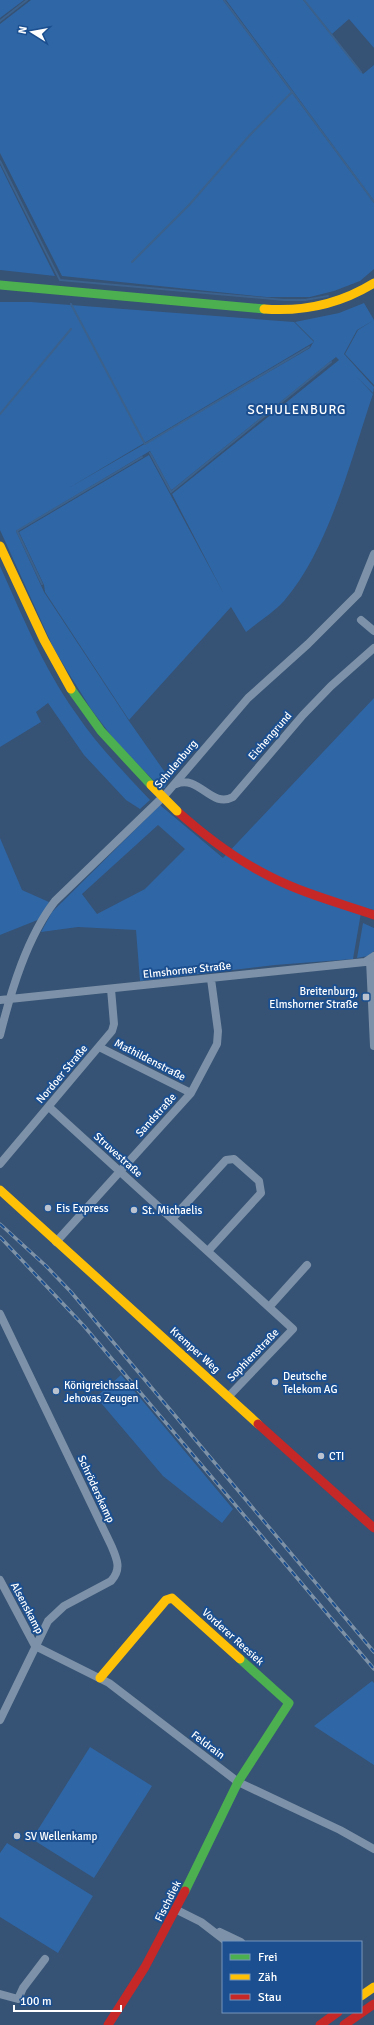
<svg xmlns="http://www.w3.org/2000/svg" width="374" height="2025" viewBox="0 0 374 2025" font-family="Signika,sans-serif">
<rect width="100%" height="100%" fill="#365274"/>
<path fill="#2f66a5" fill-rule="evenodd" d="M0 0H24L0 18Z
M31 0H223L374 203V269L360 281 334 291 310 297H266L62 276 0 153V24Z
M226 0H303L363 74 374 65V201Z
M304 0H374V48L349 19 332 34Z
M0 165 55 276 0 270Z
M0 302H31L294 322 314 342 67 489 310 348 314 341 295 322 339 313 364 303 374 320 357 330 344 354 374 387 373 393 357 377 373 394C351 459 329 549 284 601 274 612 258 622 246 632L231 607 129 720 45 592 44 585 19 532 149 455 224 594 172 494 339 360 336 357 173 489 171 490 150 451 16 531 44 592 129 721 169 778 165 788H161L116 742 91 709 66 669 53 647 0 530Z
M374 320V385L345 354 358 330Z
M0 566C22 615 43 667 75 712 96 744 124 772 150 800L140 809 126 800 84 755 48 703 36 712 41 722 0 747Z
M374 698V910L362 907 353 959 275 965 140 981 136 930 78 927 41 932 52 912 160 805 223 858ZM158 825 185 849 145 889 97 914 82 894Z
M0 838 22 890 49 902 40 919 0 935Z
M363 923 374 928V951L368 956 357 958Z
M121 1375 233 1509 222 1523 163 1476 96 1397Z
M372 1681 374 1683V1765L314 1726Z
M90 1747 152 1786 94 1878 32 1839Z
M7 1843 93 1896 58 1953 0 1917V1853Z"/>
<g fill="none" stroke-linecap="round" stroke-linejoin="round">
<path stroke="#3b618d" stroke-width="2" d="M224 0 374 202
M304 0 361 72
M0 21 27 0
M0 161 60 280 284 300H305L328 296
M132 262 190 204 249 136 292 92
M71 304 145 444 309 347
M0 414 71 329
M150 453 171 492 331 362
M42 584 17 531 142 457"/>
<path stroke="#7d92a8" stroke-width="8" d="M361 620 374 631
M176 784C199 774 211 809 233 797L303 715 331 686 374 648
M370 960 374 1046
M0 1000 365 962 374 956
M0 1035C11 991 27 937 55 901L165 795 248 698 308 644 358 594 374 554
M99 1047 191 1093
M49 1107 293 1329 229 1396
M0 1164 112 1031 114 1024 111 989
M172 1219 226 1160 234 1159 259 1181 261 1193 208 1251
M56 1242 191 1093 217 1044 218 1031 211 979
M270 1306 307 1265
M0 1314 111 1545C117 1559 122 1569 111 1581L64 1606 48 1621 0 1720
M0 1580 35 1646
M35 1646 109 1683 238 1782 340 1830 374 1849
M177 1910 201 1922 227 1942
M220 1932 241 1942
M0 1994 18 1999 23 1988 45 1959"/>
<path stroke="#4caf50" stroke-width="9" d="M0 285 264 309
M71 689 101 731 151 785
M185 1891 238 1782 289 1703 240 1659"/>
<path stroke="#ffc107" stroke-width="9" d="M264 309C304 312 340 304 374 283
M0 546 44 640 71 689
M0 1190 258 1424
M100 1678 166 1600 172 1598 240 1659
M361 1996 374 1987"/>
<path stroke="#c62828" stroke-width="9" d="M177 811C205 836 235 859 269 876 302 893 339 903 374 915
M258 1424 374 1528
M108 2025 145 1967 185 1891
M320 2025 338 2012
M344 2025 374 2004"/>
<g stroke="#7e92a7" stroke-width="3.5">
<path id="rail" d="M0 1224 46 1266 71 1292 374 1652
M0 1237 84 1326 374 1669"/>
</g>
<use href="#rail" stroke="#1b4f8f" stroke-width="2" stroke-dasharray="6" stroke-linecap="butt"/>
<path stroke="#ffc107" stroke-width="9" d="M151 785 177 811"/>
</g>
<g fill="#b9c2ce" stroke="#1b4f8f" stroke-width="1.5">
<rect x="362" y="993" width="8" height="8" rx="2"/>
<circle cx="48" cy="1208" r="4"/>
<circle cx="134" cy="1210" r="4"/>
<circle cx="275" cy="1382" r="4"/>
<circle cx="56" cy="1391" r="4"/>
<circle cx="321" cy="1456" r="4"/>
<circle cx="17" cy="1836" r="4"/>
</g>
<g text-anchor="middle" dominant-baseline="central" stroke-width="4" stroke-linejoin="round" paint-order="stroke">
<g font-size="11" fill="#fff" stroke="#1b4f8f">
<text transform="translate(270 736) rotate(-49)">Eichengrund</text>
<text transform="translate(176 764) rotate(-50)">Schulenburg</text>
<text transform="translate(187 970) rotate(-6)">Elmshorner Straße</text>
<text transform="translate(150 1060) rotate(27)">Mathildenstraße</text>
<text transform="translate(62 1074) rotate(-50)">Nordoer Straße</text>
<text transform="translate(156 1115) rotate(-48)">Sandstraße</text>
<text transform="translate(118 1155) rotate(42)">Struvestraße</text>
<text transform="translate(195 1350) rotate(42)">Kremper Weg</text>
<text transform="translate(253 1355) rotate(-46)">Sophienstraße</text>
<text transform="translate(96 1489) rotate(65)">Schröderskamp</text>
<text transform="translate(27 1608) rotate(62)">Alsenskamp</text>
<text transform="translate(233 1637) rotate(42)">Vorderer Reesiek</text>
<text transform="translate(208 1745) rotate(37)">Feldrain</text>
<text transform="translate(168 1901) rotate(-63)">Fischdiek</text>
</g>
<g font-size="11" fill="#fff" stroke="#1b4f8f" text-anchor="start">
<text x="358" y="991" text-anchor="end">Breitenburg,<tspan x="358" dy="13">Elmshorner Straße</tspan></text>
<text x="56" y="1208">Eis Express</text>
<text x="142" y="1210">St. Michaelis</text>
<text x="283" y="1376">Deutsche<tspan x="283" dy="13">Telekom AG</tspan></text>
<text x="64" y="1385">Königreichssaal<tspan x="64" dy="13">Jehovas Zeugen</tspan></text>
<text x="329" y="1456">CTI</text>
<text x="25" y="1836">SV Wellenkamp</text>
</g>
<g font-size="13" letter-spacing="1" fill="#fff" stroke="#1b4f8f">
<text x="297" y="410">SCHULENBURG</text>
</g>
</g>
<rect x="222" y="1941" width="140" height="72" fill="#1b4f8f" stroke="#7695bc"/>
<rect x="230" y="1954" width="20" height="6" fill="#4caf50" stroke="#7695bc"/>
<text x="258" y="1961" font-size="12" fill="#ffffff">Frei</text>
<rect x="230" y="1974" width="20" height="6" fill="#ffc107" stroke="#7695bc"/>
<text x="258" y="1981" font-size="12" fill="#ffffff">Zäh</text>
<rect x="230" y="1994" width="20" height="6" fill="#c62828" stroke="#7695bc"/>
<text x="258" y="2001" font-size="12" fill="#ffffff">Stau</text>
<g transform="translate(32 32) rotate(281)" stroke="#1b4f8f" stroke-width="3" paint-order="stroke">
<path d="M0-3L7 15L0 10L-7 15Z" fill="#ffffff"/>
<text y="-6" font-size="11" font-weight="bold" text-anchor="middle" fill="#ffffff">N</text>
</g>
<path d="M14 2005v6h107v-6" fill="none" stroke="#ffffff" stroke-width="2"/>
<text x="20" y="2005" font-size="12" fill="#ffffff" stroke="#1b4f8f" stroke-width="3" paint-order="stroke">100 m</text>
</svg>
